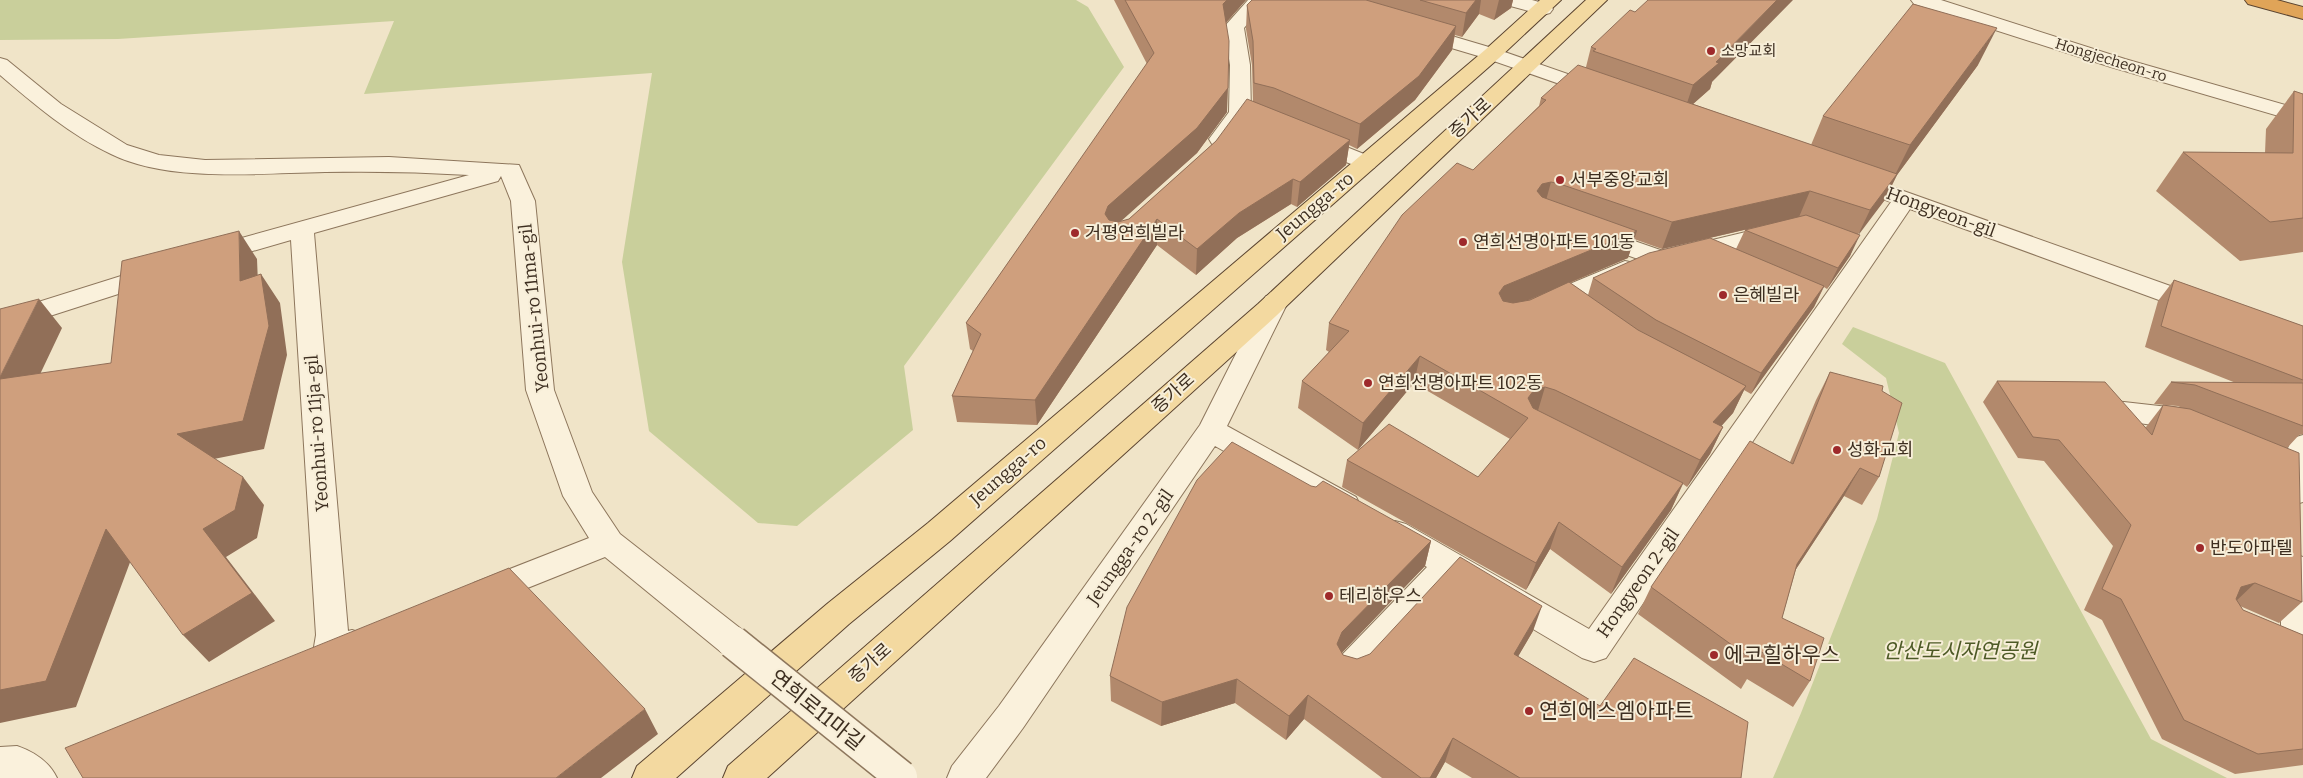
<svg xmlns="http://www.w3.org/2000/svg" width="2303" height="778" viewBox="0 0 2303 778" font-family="Bitter,'Noto Sans KR',serif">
<rect width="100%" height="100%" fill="#f0e4c8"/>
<path fill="#c9cf9b" d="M0 0H1076L1088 7 1124 67 904 366 913 430 797 526 758 523 649 431 622 262 652 73 364 94 394 21 118 39 0 40Z
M1853 327 1945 363 2151 739 2227 778H1773L1801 713 1877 519 1899 433 1886 378 1842 344Z"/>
<path fill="#f0e4c8" d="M2191 0H2303V31Z"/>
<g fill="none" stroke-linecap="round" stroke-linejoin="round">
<g stroke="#8d765c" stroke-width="2">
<path id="minor" d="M1248 0H1268L1244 28 1250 65 1251 113 1228 144 1220 146 1212 144 1209 139 1229 112 1230 65 1224 27Z
M1500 0H1532L1550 5 1553 9 1550 13 1543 15 1503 4Z
M1911 0H1941L2125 59 2303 110V123L2111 67 1914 4Z
M1418 26 1499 50 1605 87 1609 91 1605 95 1598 97 1591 95 1485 58 1411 36 1408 32 1411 28Z
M0 58 7 60 61 104 127 145 159 155 205 160 389 157 519 165 535 201 554 390 592 492 620 534 745 632 749 642 745 652 733 656 721 652 605 557 485 605 474 601 469 592 474 583 589 538 563 496 526 390 511 201 501 176 498 181 314 233 348 631 352 630 364 634 368 644 364 654C347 661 336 669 318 663L313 653 316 635 291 240 211 263 202 261 199 255 202 249 469 175C421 172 373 171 325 172 260 173 170 183 111 154 70 135 34 104 0 75Z
M1314 134 1374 158 1377 163 1374 168 1366 170 1306 146 1303 141 1306 136Z
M1853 173 2207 299 2211 305 2207 311 2198 313 2189 311 1910 209 1606 658 1594 662 1582 658 1452 581 1363 678 1351 682 1339 678 1334 668 1339 658 1427 567 1384 542 1380 533 1384 524 1395 521 1406 524 1589 629 1891 202 1845 185 1842 180 1845 175Z
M1775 225 1784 227 1787 232 1784 237 1688 261 1679 258 1676 253 1679 248Z
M1597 228 1669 253 1672 259 1669 265 1660 267 1588 241 1585 236 1588 231Z
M1625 261 1634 263 1637 269 1634 275 1554 310 1545 312 1536 310 1532 304 1536 298Z
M156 265 165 267 168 273 165 279 0 332V314Z
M1275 294 1284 296 1288 302 1227 426 1356 497 1360 505 1356 513 1345 517 1334 513 1215 446 1023 728 986 778H947L952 766 999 706 1200 425 1262 302 1266 296Z
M2115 401 2177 408 2199 416 2203 423 2199 430 2189 433 2173 428 2105 418 2101 411 2105 404Z
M2303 435V502L2296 504 2285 501C2275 482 2283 456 2293 438Z
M2297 555 2303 557V660L2298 662 2286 658 2281 648V568L2286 559Z
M17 746C34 752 49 761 57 778H0V747Z"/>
</g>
<g stroke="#5b4430" stroke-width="2">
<path id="major" d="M1540 0H1561L1499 58 950 541 849 624 676 778H632L637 766 827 604 928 523 1485 50Z
M1586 0H1607L1276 316 767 778H723L728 766 1258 304Z"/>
</g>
<g stroke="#5b4430" stroke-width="2">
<path id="highway" d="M2245 0H2277L2303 7V19L2248 4Z"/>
</g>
<use href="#minor" fill="#faf1dc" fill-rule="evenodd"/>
<use href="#major" fill="#f3d9a0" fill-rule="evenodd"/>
<use href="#highway" fill="#e0a458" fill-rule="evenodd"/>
<g stroke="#8d765c" stroke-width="35" stroke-linecap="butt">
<path id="minor-bridge" d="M733 642 901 777"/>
</g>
<use href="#minor-bridge" stroke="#faf1dc" stroke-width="32"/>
</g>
<path fill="#b2896c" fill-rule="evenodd" d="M1114 0H1246L1226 23 1227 112 1197 153 1119 222 1129 219 1216 141 1253 101 1252 65 1246 29 1247 5 1252 0H1513L1511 8 1494 20 1479 14 1462 37 1455 35 1452 50 1415 100 1357 149 1349 145 1346 165 1297 207 1291 204 1237 238 1196 275 1157 245 1037 425 957 422 952 396 973 351 970 349 966 323 1147 64Z
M1591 47 1712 82 1710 89 1693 104 1811 145 1823 116 1978 65 1897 175 1884 201 1858 234 1850 256 1827 289 1824 287 1814 307 1751 394 1744 390 1733 413 1721 426 1723 427 1710 454 1687 487 1683 484 1671 510 1611 594 1550 549 1526 590 1342 487 1347 460 1478 477 1510 439 1414 383 1358 450 1298 408 1302 381 1329 352 1326 350 1329 323 1473 170 1539 106 1541 98 1586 67ZM1770 224 1745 230 1736 249 1593 278 1588 295 1570 283 1628 258 1634 239 1662 249Z
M2294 91 2303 94V252L2240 261 2156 191 2183 152 2265 153 2266 129Z
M2174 280 2303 326V434L2299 435 2287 448 2302 602 2279 623 2240 606 2243 610 2303 635V765L2235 774 2162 739 2102 620 2084 610 2113 546 2044 461 2018 458 1983 402 1997 381 2146 427 2163 405 2180 407 2178 406 2154 404 2171 382 2236 383 2145 347 2158 301Z
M1830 372 1882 391 1879 477 1862 505 1844 496 1796 569 1782 618 1810 681 1793 707 1747 679 1741 689 1638 614 1651 587 1790 462 1816 400Z
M1311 486 1431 541 1425 566 1342 652 1343 655 1357 659 1533 631 1518 656 1600 706 1741 778H1472L1445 762 1436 778H1382L1304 719 1286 740 1235 703 1161 726 1111 701 1110 676Z"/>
<path fill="#916f58" d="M1227 0H1246L1222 27 1223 4Z
M1476 0H1481L1479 14 1462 37 1466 13Z
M1499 0H1513L1511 8 1494 20Z
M1777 0H1793L1712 82 1710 89 1684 112 1693 85 1716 62Z
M1456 26 1452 50 1415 100 1357 149 1360 124Z
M1997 28 1978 65 1897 175 1884 201 1857 237 1870 210 1892 181 1910 145Z
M1228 88 1227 112 1197 153 1109 232 1105 214 1108 206Z
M1350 140 1346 165 1297 207 1300 182Z
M1293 179 1291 204 1237 238 1196 275 1197 249 1239 213Z
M1551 182 1544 208 1537 191 1542 184Z
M1810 191 1799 217 1662 249 1672 222Z
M1157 219V245L1037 425 1035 400Z
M239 231 257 259 259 309 240 281Z
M1637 231 1628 258 1497 313 1499 293 1504 286Z
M1860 235 1850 256 1827 289 1838 268Z
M261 274 280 303 287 355 264 449 199 462 177 434Z
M1824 286 1814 307 1751 394 1761 373Z
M39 299 62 328 24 408 0 381V377Z
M1420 356 1414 383 1358 450 1363 423Z
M1746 386 1733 413 1701 449 1713 422Z
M1545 387 1537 414 1525 417 1528 398 1534 390Z
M1723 427 1710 454 1687 487 1700 460Z
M1860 468 1844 496 1781 592 1797 564Z
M243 477 264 505 257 538 226 557 275 621 209 662 183 635 203 529Z
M1683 483 1671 510 1611 594 1622 567Z
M1559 522 1550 549 1526 590 1536 563Z
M106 529 132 557 76 707 0 723V690Z
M1431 541 1425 566 1338 657 1337 644 1342 632Z
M2255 583 2234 603 2241 587Z
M1542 606 1533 631 1505 679 1514 654Z
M1237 679 1235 703 1161 726 1162 702Z
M1308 695 1304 719 1286 740 1289 716Z
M645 709 658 734 601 778H556Z
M1453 738 1445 762 1436 778H1430Z"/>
<path fill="#cf9f7d" stroke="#916f58" d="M1125 0H1227L1223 4 1229 41 1228 88 1197 128 1108 206 1105 214 1109 220 1118 222 1129 219 1216 141 1247 99 1350 140 1300 182 1293 179 1239 213 1197 249 1157 219 1035 400 952 396 981 334 966 323 1154 53Z
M1252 0H1366L1456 26 1419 76 1360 124 1274 88 1254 83 1253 41 1247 5Z
M1420 0H1476L1466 13Z
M1648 0H1777L1716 62 1719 63 1693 85 1593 51 1596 49 1591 47 1630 10 1635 12Z
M1913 4 1997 28 1910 145 1823 116Z
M1578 65 1897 174 1870 210 1810 191 1672 222 1560 184 1551 182 1542 184 1537 191 1542 197 1637 231 1504 286 1499 293 1503 301 1513 303 1530 300 1569 282 1638 330 1746 386 1713 422 1723 427 1700 460 1555 390 1545 387 1534 390 1528 398 1533 408 1683 483 1622 567 1559 522 1536 563 1347 460 1389 424 1478 477 1528 418 1420 356 1363 423 1302 381 1349 331 1329 323 1402 215 1457 163 1473 170 1546 100 1541 98Z
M2294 91 2303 94V218L2270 222 2183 152 2293 153Z
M1806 215 1860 235 1838 268 1745 230Z
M239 231 240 281 261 274 269 326 243 421 177 434 243 477 235 510 203 529 252 593 183 635 106 529 46 681 0 690V379L111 363 122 261Z
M1710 238 1824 286 1761 373 1656 320 1593 278 1649 253Z
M2174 280 2303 326V380L2161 326Z
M39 299 0 377V309Z
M1830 372 1883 386 1882 391 1902 403 1879 477 1860 468 1797 564 1782 618 1824 638 1810 681 1758 650 1757 663 1651 587 1750 441 1793 464Z
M1997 381 2105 382 2152 435 2163 405 2190 409 2299 453 2302 602 2255 583 2241 587 2236 599 2243 610 2303 635V749L2258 754 2184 720 2121 599 2102 589 2131 525 2059 440 2033 437Z
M2171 382 2303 383V426L2195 385Z
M1232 442 1311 486 1316 487 1323 481 1431 541 1342 632 1337 644 1343 655 1357 659 1370 654 1460 557 1542 606 1514 654 1600 706 1634 658 1748 722 1741 778H1520L1453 738 1430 778H1421L1308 695 1289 716 1237 679 1162 702 1110 676 1127 607 1197 480Z
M509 568 645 709 556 778H83L65 748Z"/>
<g fill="#9e2a2b" stroke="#f7eed8" stroke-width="2">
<circle cx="1711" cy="51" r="5"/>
<circle cx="1560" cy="180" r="5"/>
<circle cx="1075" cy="233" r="5"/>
<circle cx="1463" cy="242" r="5"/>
<circle cx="1723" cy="295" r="5"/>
<circle cx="1368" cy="383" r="5"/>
<circle cx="1837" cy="450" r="5"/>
<circle cx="2200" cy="548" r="5"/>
<circle cx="1329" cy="596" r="5"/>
<circle cx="1714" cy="655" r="5"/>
<circle cx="1529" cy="711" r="5"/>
</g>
<g text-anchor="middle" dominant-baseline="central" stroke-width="4" stroke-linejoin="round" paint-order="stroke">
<g font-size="15" fill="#3d2e20" stroke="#f7eed8" text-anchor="start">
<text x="1721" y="51">소망교회</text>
</g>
<g font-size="15" fill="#3d2e20" stroke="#f7eed8">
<text transform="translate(2111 60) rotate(17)">Hongjecheon-ro</text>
</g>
<g font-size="18" fill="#3d2e20" stroke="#f7eed8">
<text transform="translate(1470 118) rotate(-43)">증가로</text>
<text transform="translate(1315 206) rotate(-40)">Jeungga-ro</text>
<text transform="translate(1941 212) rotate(20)">Hongyeon-gil</text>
<text transform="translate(534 308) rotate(-96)">Yeonhui-ro 11ma-gil</text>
<text transform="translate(1173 393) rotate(-42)">증가로</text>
<text transform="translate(317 433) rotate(-94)">Yeonhui-ro 11ja-gil</text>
<text transform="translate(1008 471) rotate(-41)">Jeungga-ro</text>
<text transform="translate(1130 547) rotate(-55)">Jeungga-ro 2-gil</text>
<text transform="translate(1638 583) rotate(-55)">Hongyeon 2-gil</text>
<text transform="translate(870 663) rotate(-42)">증가로</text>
</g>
<g font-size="18" fill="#3d2e20" stroke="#f7eed8" text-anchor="start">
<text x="1570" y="180">서부중앙교회</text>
<text x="1085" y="233">거평연희빌라</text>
<text x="1473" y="242">연희선명아파트 101동</text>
<text x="1733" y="295">은혜빌라</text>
<text x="1378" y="383">연희선명아파트 102동</text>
<text x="1847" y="450">성화교회</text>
<text x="2210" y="548">반도아파텔</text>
<text x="1339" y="596">테리하우스</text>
</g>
<g font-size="21" font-style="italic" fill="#4d5a26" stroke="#f7eed8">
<text x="1960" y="651">안산도시자연공원</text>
</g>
<g font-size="21" fill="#3d2e20" stroke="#f7eed8" text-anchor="start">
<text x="1724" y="655">에코힐하우스</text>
<text x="1539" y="711">연희에스엠아파트</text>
</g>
<g font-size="21" fill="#3d2e20" stroke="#f7eed8">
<text transform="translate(817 710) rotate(39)">연희로11마길</text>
</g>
</g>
</svg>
